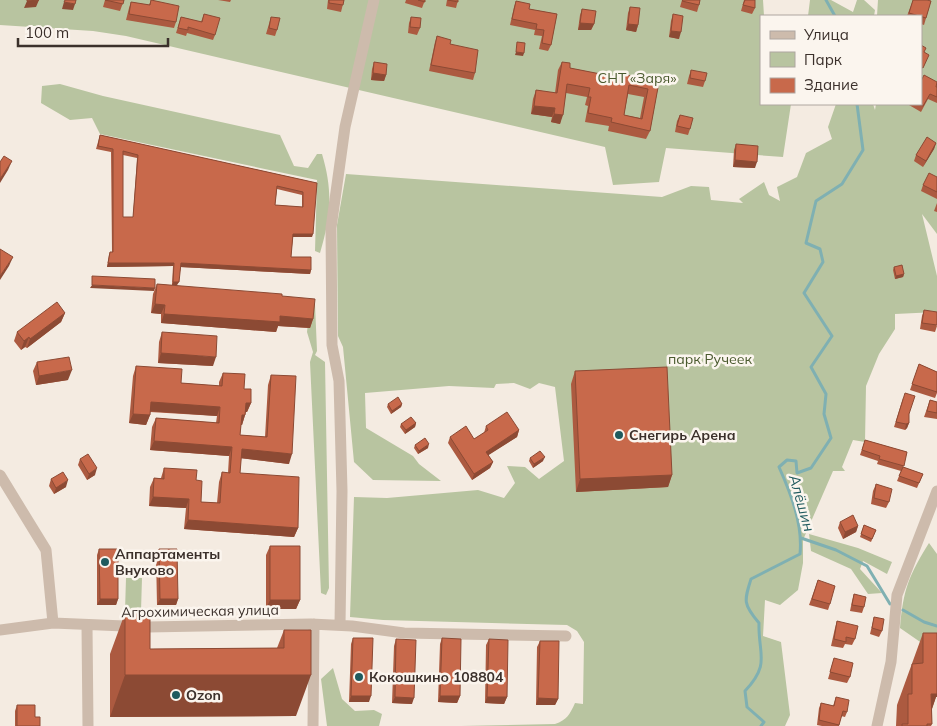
<svg xmlns="http://www.w3.org/2000/svg" width="937" height="726" viewBox="0 0 937 726" font-family="Mulish,sans-serif">
<rect width="100%" height="100%" fill="#f4ebe1"/>
<path fill="#b8c4a0" d="M0 0H763L764 16H761V104H791L783 157 666 148 659 182 613 185 605 147 126 36 93 31 0 25Z
M810 0H831L853 12 857 0H864L875 10 874 16H808Z
M878 0H937V234L922 214 937 276V312L895 314V329L879 354 866 386 865 442 853 440 842 467 845 471H833L803 540V563L798 590 780 605 765 600 763 636 781 642 790 715 785 726H461L555 724C567 720 570 714 575 703L583 704 584 642 577 631 567 625 383 620 350 617 354 497 387 498 478 490 504 498 515 483 507 466 525 467 539 479 564 461 555 387 539 383 530 389 514 383 496 384 494 388 449 386 365 393 366 428 413 456 419 464 441 481 373 480 354 462 343 347 338 336 337 225 346 174 662 197 691 186 709 187 711 200 743 203 739 199 764 182 769 195 780 201 777 187 797 177 806 153 832 139 828 127 836 104H873L875 110 876 104H921V16H877Z
M60 84 103 96 280 135 294 166 308 168 317 154H322C333 191 331 216 320 253L315 251 317 180 100 134 92 118 70 120 41 103 42 86Z
M315 304 317 351 315 355 325 362 329 588 326 595 321 593 310 362 313 352 307 332 310 305Z
M809 534 858 548 892 562 887 574 863 561 860 569 882 593 868 594 851 569 811 551Z
M929 543 937 554V644L926 646 900 628C903 590 909 575 929 543Z
M126 578H142L141 611H125Z
M333 668 342 699 355 711 374 710 382 714 379 726H327L321 679Z"/>
<g fill="none" stroke-linecap="round" stroke-linejoin="round">
<path stroke="#7fb0b2" stroke-width="3" d="M826 0 835 16
M801 538 836 550 867 566 890 604
M903 610 924 622 937 626
M761 726 764 722 747 707 745 691C771 663 758 655 759 623 743 604 744 601 751 579L800 554C803 524 791 494 779 467L787 460 796 461 797 473 811 468 831 438 824 414 826 394 811 367 832 336 804 293 823 262 820 249 806 243 816 201 842 184 863 150 857 104"/>
<path stroke="#cdbbac" stroke-width="11" d="M0 475 46 550 53 623
M340 625 342 491 339 381 332 345 331 228 345 127 374 0
M87 626 88 726
M0 630 53 623 148 627 311 624 352 626 404 633 566 636
M313 726 314 624
M877 726 891 662 897 595 937 491"/>
</g>
<path fill="#ac5a40" fill-rule="evenodd" d="M105 0H124L120 11 103 7Z
M151 0 176 22 174 28 126 20 129 8 131 2 149 5Z
M218 0H231L230 2Z
M328 0H344L341 12 327 9Z
M406 0H425L422 8 405 3Z
M447 0H458L456 8 446 6Z
M682 0H700L699 5 697 12 680 7Z
M744 0H755V8L752 14 741 11Z
M913 0 931 1 924 25 921 24V16H907Z
M516 1 529 9 557 14 551 45 548 51 539 49 542 36 534 35 535 30 510 25 514 7Z
M630 7 638 25 636 32 626 30 628 13Z
M582 9 594 24 591 30H578L580 15Z
M204 14 215 35 213 40 187 33 186 36 176 33 181 17 201 22Z
M673 14 679 39 669 37 671 21Z
M271 17 277 30 275 36 266 34Z
M411 17 420 28 417 35 408 33 409 23Z
M437 36 450 44 475 73 473 80 429 71 435 42Z
M374 62 386 75 384 81 371 80 372 69Z
M562 62 570 68 620 78 622 74 659 82 650 131 646 139 608 131 609 126 585 122 588 106 585 105 587 97 566 93 560 124 551 122 552 117 531 114 533 99 536 90 555 93 558 70ZM628 94 644 97 640 118 624 115Z
M691 70 705 81 703 87 687 84 689 76Z
M937 82V103L928 99 921 112 909 105V104H921Z
M680 115 690 129 688 135 675 132 677 121Z
M100 135 317 183 312 237H293L291 257 311 270 310 274 181 267 177 285H172L173 266 107 267 109 255 110 252H112L111 152 96 149ZM123 155 137 158 133 217H123ZM277 189 302 195V207L275 205Z
M936 143 934 149 923 167 914 161 916 155Z
M736 144 755 168 733 167 734 150Z
M937 177V199L921 191 923 185Z
M937 203V212L934 211Z
M894 267 904 274 903 277 895 279 893 270Z
M157 284 282 296 313 319 310 328 278 326 276 332 161 323V314L151 313 153 294Z
M924 310 937 326 935 332 920 329 922 316Z
M65 313 61 322 27 348 25 347 21 350 14 341 17 332Z
M162 332 213 366 158 363 159 342Z
M37 362 68 380 36 385 33 371Z
M919 364 937 372V393L935 398 910 390Z
M136 366 181 383 219 386V382L223 373 244 389 251 403 247 412H246L242 425H241L240 435 265 437 268 385 271 375 289 464 241 458 240 473 298 528 294 537 184 529 186 508 149 506 150 487 154 478H161L164 468 196 480 201 502 217 503 219 482 222 472 228 473 229 456 150 450 152 427 156 418 216 423 217 416 150 412V415L146 425 129 423 133 376Z
M575 371 672 475 668 487 576 492 571 384Z
M903 398 909 414V423L907 428 905 430 894 427Z
M930 400 937 402V419L924 417Z
M388 404H402L401 407 391 414 387 407Z
M416 423 415 427 405 434 400 427 401 424Z
M486 426 519 430 517 437 488 455 493 462 490 468 472 480 448 443 450 437 474 439 484 433Z
M865 440 907 452 903 467 923 474 917 488 897 481 901 471 877 464 878 461 860 455Z
M415 445 428 448 418 454 414 448Z
M530 458 543 461 533 468 529 461Z
M80 459 95 475 87 480 78 465Z
M51 479 66 487 54 494 49 486Z
M876 484 889 502 886 508 871 504 873 491Z
M840 522 858 526 856 532 843 539 838 528Z
M864 525 876 530 871 542 860 537Z
M270 546 300 600 296 609H266V555Z
M99 549 118 599 116 605H97V555Z
M159 549 178 599 176 605H157L156 555Z
M818 580 830 604 828 610 809 605Z
M854 594 864 607 862 613 850 611 852 601Z
M125 613 150 649 277 648 284 630 296 716 110 717V654Z
M874 617 882 631 879 637 870 634Z
M837 621 855 639 852 645 845 644 843 648 831 646 835 628Z
M923 633H937V697H936L932 709V724L931 726H896L897 705Z
M353 638 369 702H349L351 644Z
M442 638 460 696 457 703 438 702 440 644Z
M396 639 412 704 392 703 394 646Z
M489 639 507 697 504 704 485 703 486 645Z
M540 641 558 699 555 705H536L537 647Z
M834 658 850 677 847 683 828 679Z
M836 697 847 712 845 717 841 716 839 726H822L817 725 819 708 821 703 833 706Z
M17 705 35 717 40 726H15V711Z"/>
<path fill="#8c4a34" d="M39 0 36 7 24 8 27 1Z
M64 2 75 4 73 10 62 9Z
M580 23 594 24 591 30H578Z
M628 24 638 25 636 32 626 30Z
M671 31 681 32 679 39 669 37Z
M516 52 524 53 523 56 515 55Z
M373 73 386 75 384 81 371 80Z
M534 106 555 108 552 117 531 114Z
M554 114 563 115 560 124 551 122Z
M936 143 934 149 923 167 926 161Z
M735 160 757 162 755 168 733 167Z
M12 161 8 170 0 183V179Z
M293 234H313L312 237H292Z
M13 257 9 266 0 280V276Z
M108 263H174L173 266 107 267Z
M181 263 311 270 310 274 180 267Z
M904 274 903 277 895 279 896 276Z
M173 282H179L177 285H172Z
M92 285 155 288 154 291 90 288Z
M155 304 165 305 161 314 151 313Z
M65 313 61 322 27 348 30 339Z
M164 314 280 316 313 319 310 328 278 326 276 332 161 323Z
M29 337 25 347 21 350 24 341Z
M161 353 216 357 213 366 158 363Z
M72 370 68 380 36 385 39 376Z
M151 402 220 407 217 416 147 411Z
M246 403H251L247 412H243Z
M402 404 401 407 391 414 392 411Z
M133 414 150 415 146 425 129 423Z
M242 415H245L242 425 238 424Z
M416 423 415 427 405 434 406 430Z
M909 423 907 428 905 430 906 424Z
M519 430 517 437 484 458 486 452Z
M154 441 232 447 229 456 150 450Z
M429 444 428 448 418 454 419 451Z
M242 449 292 454 289 464 239 458Z
M545 457 543 461 533 468 534 464Z
M493 462 490 468 472 480 474 474Z
M97 468 95 475 87 480 89 474Z
M672 475 668 487 576 492 580 479Z
M68 480 66 487 54 494 56 488Z
M153 497 189 499 186 508 149 506Z
M188 520 298 528 294 537 184 529Z
M858 526 856 532 843 539 845 532Z
M100 599H118L116 605H97Z
M160 599H178L176 605H157Z
M270 600H300L296 609H266Z
M937 664V697H936L926 726Z
M125 675H311L296 716 110 717Z
M351 696H371L369 702H349Z
M440 696H460L457 703 438 702Z
M395 697 414 698 412 704 392 703Z
M487 697H507L504 704 485 703Z
M538 698 558 699 555 705H536Z"/>
<path fill="#c8694b" stroke="#8c4a34" fill-rule="evenodd" d="M27 0H39L27 1Z
M65 0H76L75 4 64 2Z
M105 0H124L123 4Z
M151 0 179 6 176 22 129 14 131 2 150 5Z
M329 0H344L343 5 329 3Z
M418 0H425V2Z
M448 0H458V2Z
M683 0H700L699 5 682 1Z
M745 0H755V8L743 5Z
M913 0H927L931 1 926 18 909 13Z
M516 1 530 4 529 9 557 14 551 45 542 43 544 30 536 29 537 24 512 19Z
M630 7 640 8 638 25 628 24Z
M582 9 596 11 594 24 580 23Z
M204 14 220 18 215 35 188 27V30L178 28 181 17 202 22Z
M673 14 683 16 681 32 671 31Z
M271 17 280 18 277 30 269 28Z
M411 17 421 18 420 28 410 27Z
M437 36 451 40 450 44 478 50 475 73 431 65Z
M517 42 525 43 524 53 516 52Z
M921 45 926 48 924 52 929 55 923 68 921 67Z
M374 62 387 64 386 75 373 73Z
M562 62 570 63V68L621 78 622 74 659 82 650 131 611 122 612 118 588 113 591 97H588L590 88 567 84 563 115 554 114 555 108 534 106 536 90 557 93ZM629 85 648 89 642 119 624 115Z
M691 70 707 73 705 81 690 78Z
M924 75 937 82 936 87H937V97L930 94 923 106 918 104H921V81Z
M680 115 693 118 690 129 677 126Z
M100 135 317 183 313 234H293L291 257H311V270L181 263 179 282H173L174 263H108L110 252H113V149L98 146ZM123 151 138 155 133 217H123ZM277 186 303 192V207L275 205Z
M927 137 936 143 926 161 916 155Z
M736 144 758 146 757 162 735 160Z
M4 156 12 161 0 179V162Z
M929 173 937 177V192L923 185Z
M0 249 13 257 0 276Z
M902 265 904 274 896 276 894 267Z
M92 276 155 279V288L92 285Z
M157 284 282 294V296L315 299 313 319 280 316V322L164 314 165 305 155 304Z
M57 302 65 313 30 339 29 337 24 341 17 332Z
M924 310 937 312V325L922 323Z
M162 332 217 336 216 357 161 353Z
M69 357 72 370 39 376 37 362Z
M919 364 937 372V392L912 384Z
M136 366 182 369 181 383 222 386 223 373 245 374 244 389H251V403H246L245 415H242L240 435 267 437 271 375 296 376 292 454 242 449 240 473 299 477 298 528 188 520 189 499 153 497 154 478 164 479V468L197 470 196 480 202 481 201 502 220 503 222 472 230 473 232 447 154 441 156 418 219 423 220 407 151 402 150 415 133 414Z
M667 367 672 475 580 479 575 371Z
M905 393 915 396 909 414V423L906 424 896 422Z
M398 397 402 404 392 411 388 404Z
M930 400 937 402V413L927 411Z
M507 412 519 430 486 452 493 462 474 474 450 437 466 426 474 439 488 430 486 426Z
M411 417 416 423 406 430 401 424Z
M425 438 429 444 419 451 415 445Z
M865 440 907 452 904 466 879 459 880 456 862 450Z
M540 451 545 457 534 464 530 458Z
M88 454 97 468 89 474 80 459Z
M903 467 923 474 919 483 899 476Z
M63 472 68 480 56 488 51 479Z
M876 484 892 489 889 502 874 498Z
M853 515 858 526 845 532 840 522Z
M864 525 876 530 872 539 861 534Z
M270 546H300V600H270Z
M99 549H118V599H100Z
M159 549H177L178 599H160Z
M818 580 835 586 830 604 812 599Z
M854 594 866 597 864 607 852 605Z
M125 613H150V649L284 648V630H311V675H125Z
M874 617 884 619 882 631 872 628Z
M837 621 858 626 855 639 846 637V642L834 639Z
M923 633H937V694H931L932 724H927V726H902V724H908V694H912V664L923 663Z
M353 638H373L371 696H351Z
M442 638 461 639 460 696H440Z
M396 639 416 640 414 698 395 697Z
M489 639 508 640 507 697H487Z
M540 641H559L558 699 538 698Z
M834 658 853 663 850 677 830 672Z
M836 697 849 700 847 712 843 711 839 725 819 720 821 703 834 706Z
M17 705H35V717H40V726H17Z"/>
<g fill="#1f5a5e" stroke="#fbf5ee" stroke-width="2">
<circle cx="619" cy="435" r="5"/>
<circle cx="105" cy="562" r="5"/>
<circle cx="359" cy="677" r="5"/>
<circle cx="176" cy="695" r="5"/>
</g>
<g text-anchor="middle" dominant-baseline="central" stroke-width="5" stroke-linejoin="round" paint-order="stroke">
<g font-size="14" fill="#4a5a2e" stroke="#fbf5ee">
<text x="637" y="78">СНТ «Заря»</text>
<text x="710" y="359">парк Ручеек</text>
</g>
<g font-size="14" font-weight="bold" fill="#3b302b" stroke="#fbf5ee" text-anchor="start">
<text x="629" y="435">Снегирь Арена</text>
<text x="115" y="554">Аппартаменты<tspan x="115" dy="16">Внуково</tspan></text>
<text x="369" y="677">Кокошкино 108804</text>
<text x="186" y="695">Ozon</text>
</g>
<g font-size="14" fill="#3b302b" stroke="#fbf5ee">
<text transform="translate(200 611) rotate(-1)">Агрохимическая улица</text>
</g>
<g font-size="15" font-style="italic" fill="#1f5a5e" stroke="#fbf5ee">
<text transform="translate(802 503) rotate(74)">Алёшин</text>
</g>
</g>
<rect x="760" y="15" width="162" height="90" fill="#fbf5ee" stroke="#aea6a0"/>
<rect x="770" y="31" width="25" height="8" fill="#cdbbac" stroke="#aea6a0"/>
<text x="804" y="40" font-size="15" fill="#3b302b">Улица</text>
<rect x="770" y="52" width="25" height="15" fill="#b8c4a0" stroke="#aea6a0"/>
<text x="804" y="65" font-size="15" fill="#3b302b">Парк</text>
<rect x="770" y="78" width="25" height="15" fill="#c8694b" stroke="#aea6a0"/>
<text x="804" y="90" font-size="15" fill="#3b302b">Здание</text>
<path d="M18 38v8h150v-8" fill="none" stroke="#3b302b" stroke-width="2.5"/>
<text x="25" y="38" font-size="15" fill="#3b302b" stroke="#fbf5ee" stroke-width="4" paint-order="stroke">100 m</text>
</svg>
